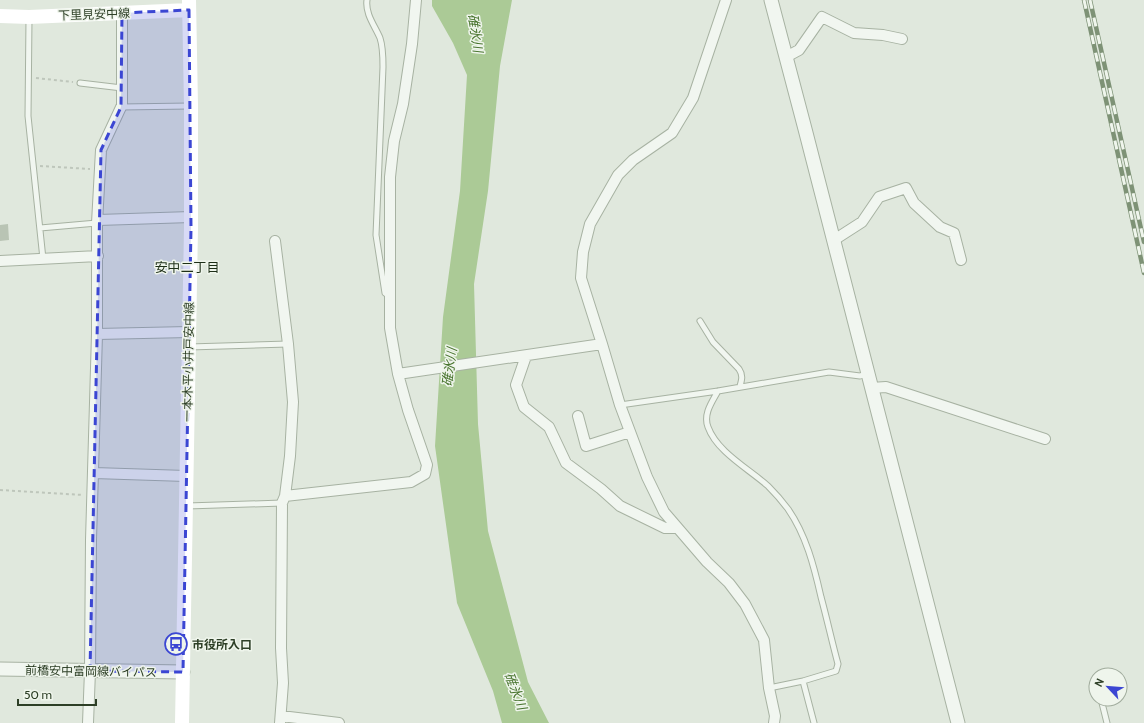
<svg xmlns="http://www.w3.org/2000/svg" width="1144" height="723" viewBox="0 0 1144 723" font-family="Cabin,'Noto Sans JP',sans-serif">
<rect width="100%" height="100%" fill="#e0e8dd"/>
<path fill="#abca96" d="M432 0H512L500 66 488 191 474 284 478 424 488 531 528 682 549 723H502L493 691 457 603 435 446 443 317 460 191 467 75 453 43 432 6Z"/>
<path fill="#b9c4b4" d="M8 224 9 240 0 241V225Z"/>
<g fill="none" stroke-linecap="round" stroke-linejoin="round">
<g stroke="#a7b2a2" stroke-width="7">
<path id="service" d="M367 0C365 14 375 26 380 38 383 47 383 57 383 67L376 235 385 293 389 296
M29 19 28 116 43 259
M80 83 122 88
M121 107 190 106
M40 228 97 223
M700 321 713 342 739 369C743 375 742 379 740 386
M189 347 288 344
M718 391C712 402 703 414 708 427 717 452 749 469 768 486 775 493 782 501 788 509 806 535 814 566 821 597 827 619 832 642 838 664L836 671 803 681 769 688
M620 405 718 391 829 372 860 376 867 374
M187 506 282 503
M803 681 814 723
M1101 699 1107 723"/>
</g>
<g stroke="#a7b2a2" stroke-width="12">
<path id="minor" d="M726 0 693 98 672 133 633 160 618 175 590 224 583 252 581 278 602 344 620 405 647 477 664 512 707 562 729 583 745 604 764 640 769 688 775 716 774 723
M786 57 799 50 822 17 854 33 883 35 902 39
M98 220 191 217
M834 240 862 222 879 197 906 188 914 203 940 227 954 233 961 260
M275 241 288 344 293 402 290 456 285 496 282 503 281 648 283 683 280 723
M0 261 98 256
M97 334 189 332
M526 356 516 385 524 407 549 427 566 463 601 489 620 506 665 528H677
M398 374 602 344
M871 388 886 387 1045 439
M578 416 586 446 630 432
M94 473 186 476
M285 496 411 482 425 474 427 465 408 410 398 374 390 328V177L394 141 403 104 412 44 416 0
M281 716 339 723
M88 723 90 671 91 540 97 334V223L101 150 122 105V13"/>
</g>
<g stroke="#a7b2a2" stroke-width="15">
<path id="tertiary" d="M771 0 805 129 958 723
M0 669 183 672"/>
</g>
<path stroke="#bec6bb" stroke-width="2" stroke-dasharray="3 3" stroke-linecap="butt" d="M36 78 73 82
M40 166 90 169
M0 490 83 495"/>
<use href="#service" stroke="#f1f6f0" stroke-width="5"/>
<use href="#minor" stroke="#f1f6f0" stroke-width="10"/>
<use href="#tertiary" stroke="#f1f6f0" stroke-width="13"/>
<path stroke="#fff" stroke-width="14" d="M0 16 29 17 189 10
M182 723 191 228V106L189 0"/>
<g stroke="#7e9276" stroke-width="4.5">
<path id="rail" d="M1084 0 1144 273
M1090 0 1144 242"/>
</g>
<use href="#rail" stroke="#eff5ec" stroke-width="3" stroke-dasharray="9" stroke-linecap="butt"/>
</g>
<path fill="#3b46d3" fill-opacity="0.2" stroke="#3b46d3" stroke-width="3" stroke-dasharray="8 5" stroke-linejoin="round" d="M189 10 191 228 183 672 90 671 101 150 121 107 122 13Z"/>
<defs>
<g id="bus-ring" transform="scale(1.15)"><circle r="9.5" fill="#eff5ec" stroke="#3b46d3" stroke-width="1.5"/><path d="M-5-6H5V4H4V6H2V4H-2V6H-4V4H-5ZM-3.5-4V0h7V-4ZM-3.5 1.2v1.5H-2V1.2ZM2 1.2v1.5H3.5V1.2Z" fill="#3b46d3"/></g>
</defs>
<g fill-rule="evenodd">
<use href="#bus-ring" x="176" y="644"/>
</g>
<g text-anchor="middle" dominant-baseline="central" stroke-width="3" stroke-linejoin="round" paint-order="stroke">
<g font-size="12" fill="#2d3f26" stroke="#eff5ec">
<text transform="translate(94 14) rotate(-2)">下里見安中線</text>
<text transform="translate(188 362) rotate(-89)">一本木平小井戸安中線</text>
<text transform="translate(91 671) rotate(1)">前橋安中富岡線バイパス</text>
</g>
<g font-size="12" font-weight="bold" fill="#2d3f26" stroke="#eff5ec" text-anchor="start">
<text x="192" y="644">市役所入口</text>
</g>
<g font-size="13" font-style="italic" fill="#48742e" stroke="#eff5ec">
<text transform="translate(476 33) rotate(82)">碓氷川</text>
<text transform="translate(449 367) rotate(-82)">碓氷川</text>
<text transform="translate(516 691) rotate(69)">碓氷川</text>
</g>
<g font-size="13" fill="#1e2f18" stroke="#eff5ec">
<text x="187" y="267">安中二丁目</text>
</g>
</g>
<g transform="translate(1108 687) rotate(296)"><circle r="19" fill="#eff5ec" stroke="#a1ac9d"/>
<path d="M0-3L7 15L0 10L-7 15Z" fill="#3b46d3"/>
<text y="-6" font-size="11" font-weight="bold" text-anchor="middle" fill="#2d3f26">N</text>
</g>
<path d="M18 699v6h78v-6" fill="none" stroke="#2d3f26" stroke-width="2"/>
<text x="24" y="699" font-size="12" fill="#2d3f26" stroke="#eff5ec" stroke-width="3" paint-order="stroke">50 m</text>
</svg>
